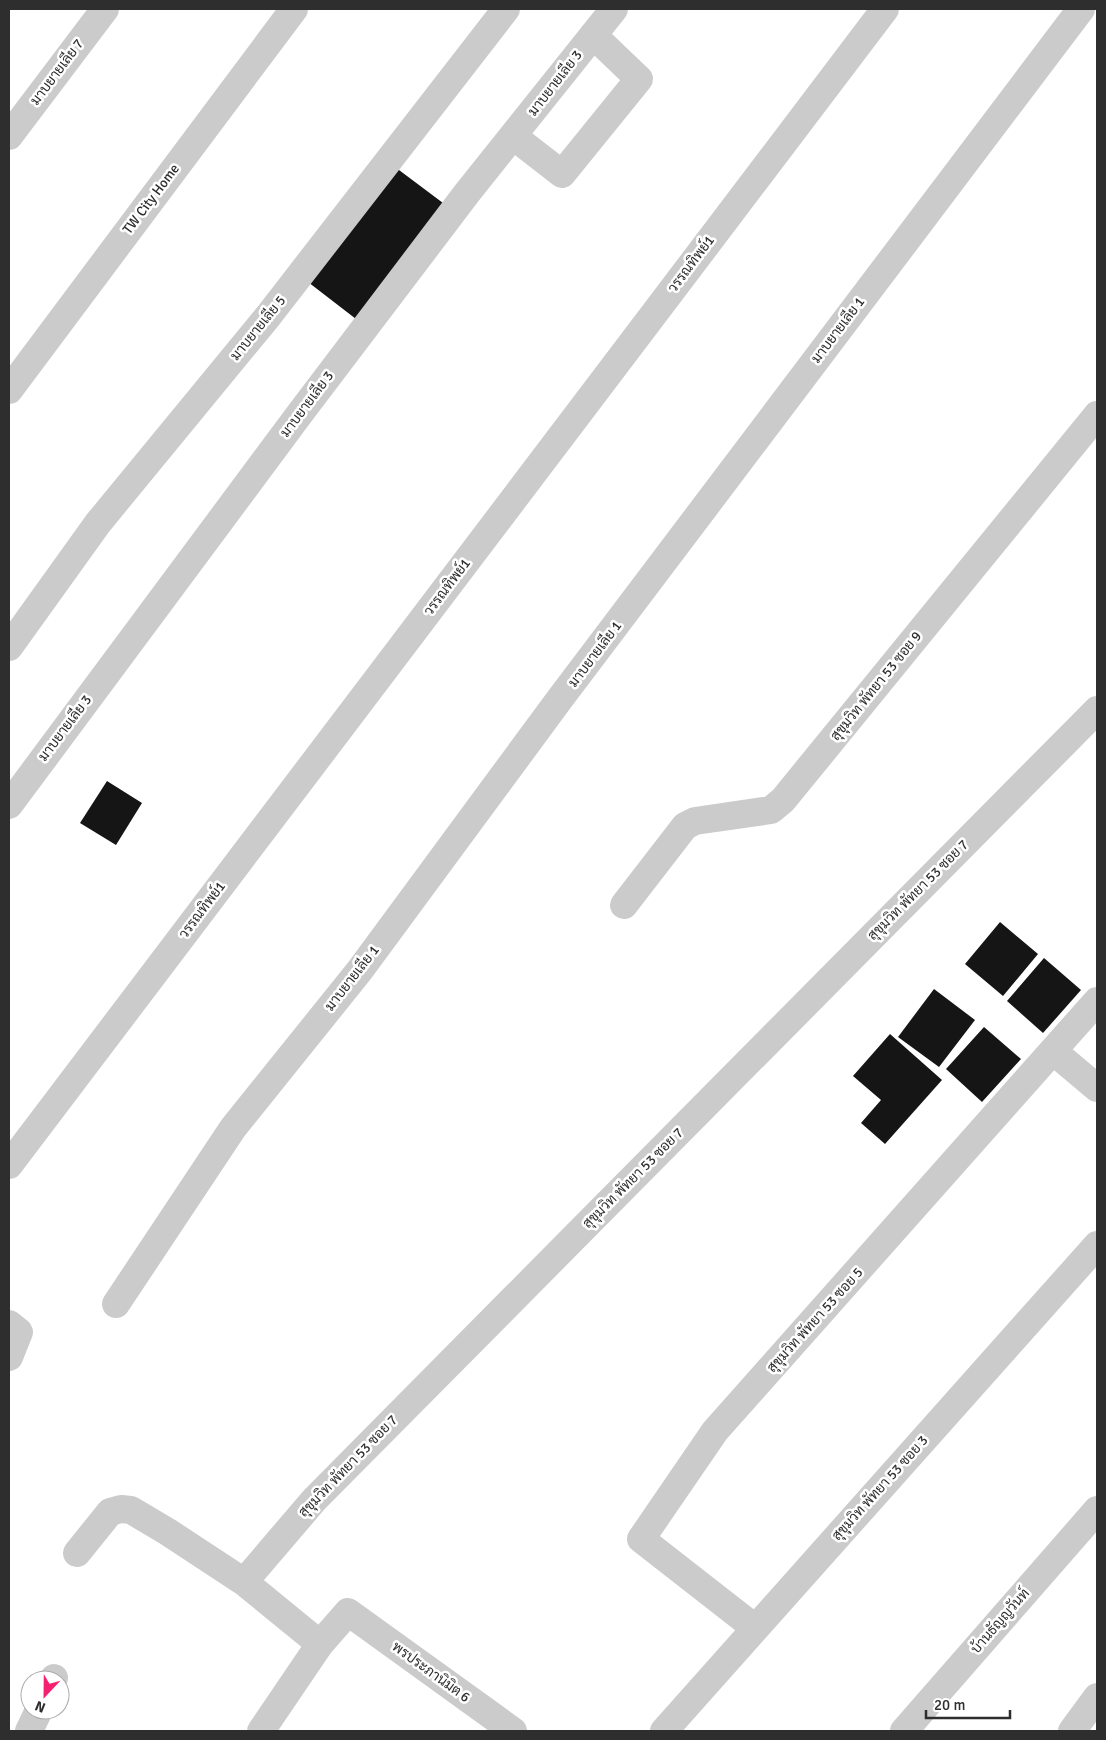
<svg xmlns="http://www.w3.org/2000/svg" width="1106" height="1740" viewBox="0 0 1106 1740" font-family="Signika,Sarabun,sans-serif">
<rect width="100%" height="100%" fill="#fff"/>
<path fill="#151515" d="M395 167 443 203 356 319 308 282Z
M107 781 142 803 116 845 80 823Z
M1000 922 1038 954 1003 996 965 964Z
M1044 958 1081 990 1043 1033 1007 1001Z
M934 989 975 1020 939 1067 898 1037Z
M984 1027 1021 1059 982 1102 946 1069Z
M890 1034 942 1080 885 1144 861 1123 881 1100 853 1076Z"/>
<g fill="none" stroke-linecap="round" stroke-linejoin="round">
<path stroke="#cbcbcb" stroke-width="28" d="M9 136 105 9
M513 136 562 174 639 79 593 35
M9 390 294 9
M9 647 98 523 269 315 506 9
M9 805 298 416 467 193 614 9
M624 905 685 826 695 821 771 810 783 800 1097 415
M1053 1051 1097 1088
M9 1165 885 9
M116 1304 233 1128 360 970 559 700 1081 9
M9 1324 19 1332 9 1357
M77 1553 110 1512 121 1509 131 1510 168 1532 244 1582
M755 1628 641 1539 715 1431 1097 1001
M320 1644 244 1582 314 1500 1097 710
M53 1680 54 1678
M29 1731 39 1710
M261 1731 320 1644 348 1612 513 1731
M664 1731 1097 1245
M904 1731 1097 1510
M1072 1731 1097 1697"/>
</g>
<g text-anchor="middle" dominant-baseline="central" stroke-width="5" stroke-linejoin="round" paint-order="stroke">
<g font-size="14" fill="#2e2e2e" stroke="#fff">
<text transform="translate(57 72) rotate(-53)">มาบยายเลีย 7</text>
<text transform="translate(555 83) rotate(-52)">มาบยายเลีย 3</text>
<text transform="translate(151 199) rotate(-53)">TW City Home</text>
<text transform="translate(691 264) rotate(-53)">วรรณทิพย์1</text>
<text transform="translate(258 328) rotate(-51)">มาบยายเลีย 5</text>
<text transform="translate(838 330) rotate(-53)">มาบยายเลีย 1</text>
<text transform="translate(307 404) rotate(-53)">มาบยายเลีย 3</text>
<text transform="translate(447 587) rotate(-53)">วรรณทิพย์1</text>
<text transform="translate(595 654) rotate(-53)">มาบยายเลีย 1</text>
<text transform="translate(876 686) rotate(-51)">สุขุมวิท พัทยา 53 ซอย 9</text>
<text transform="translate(65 728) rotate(-53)">มาบยายเลีย 3</text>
<text transform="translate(918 890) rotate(-45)">สุขุมวิท พัทยา 53 ซอย 7</text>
<text transform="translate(202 910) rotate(-53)">วรรณทิพย์1</text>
<text transform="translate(352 978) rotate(-52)">มาบยายเลีย 1</text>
<text transform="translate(633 1178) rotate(-45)">สุขุมวิท พัทยา 53 ซอย 7</text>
<text transform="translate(815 1320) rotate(-48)">สุขุมวิท พัทยา 53 ซอย 5</text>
<text transform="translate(348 1466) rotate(-46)">สุขุมวิท พัทยา 53 ซอย 7</text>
<text transform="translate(880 1488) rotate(-48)">สุขุมวิท พัทยา 53 ซอย 3</text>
<text transform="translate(1000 1621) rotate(-49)">บ้านธัญญวันท์</text>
<text transform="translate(431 1672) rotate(36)">พรประภานิมิต 6</text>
</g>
</g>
<rect width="1106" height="1740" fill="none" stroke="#2e2e2e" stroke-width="20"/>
<g transform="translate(45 1695) rotate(202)"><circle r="24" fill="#ffffff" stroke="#ababab"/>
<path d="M0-4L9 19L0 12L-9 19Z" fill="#f42271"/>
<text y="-8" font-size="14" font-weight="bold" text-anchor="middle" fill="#2e2e2e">N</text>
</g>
<path d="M926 1710v8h84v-8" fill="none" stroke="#2e2e2e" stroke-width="2.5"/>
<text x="934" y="1710" font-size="15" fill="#2e2e2e" stroke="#ffffff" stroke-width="4" paint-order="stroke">20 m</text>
</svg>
